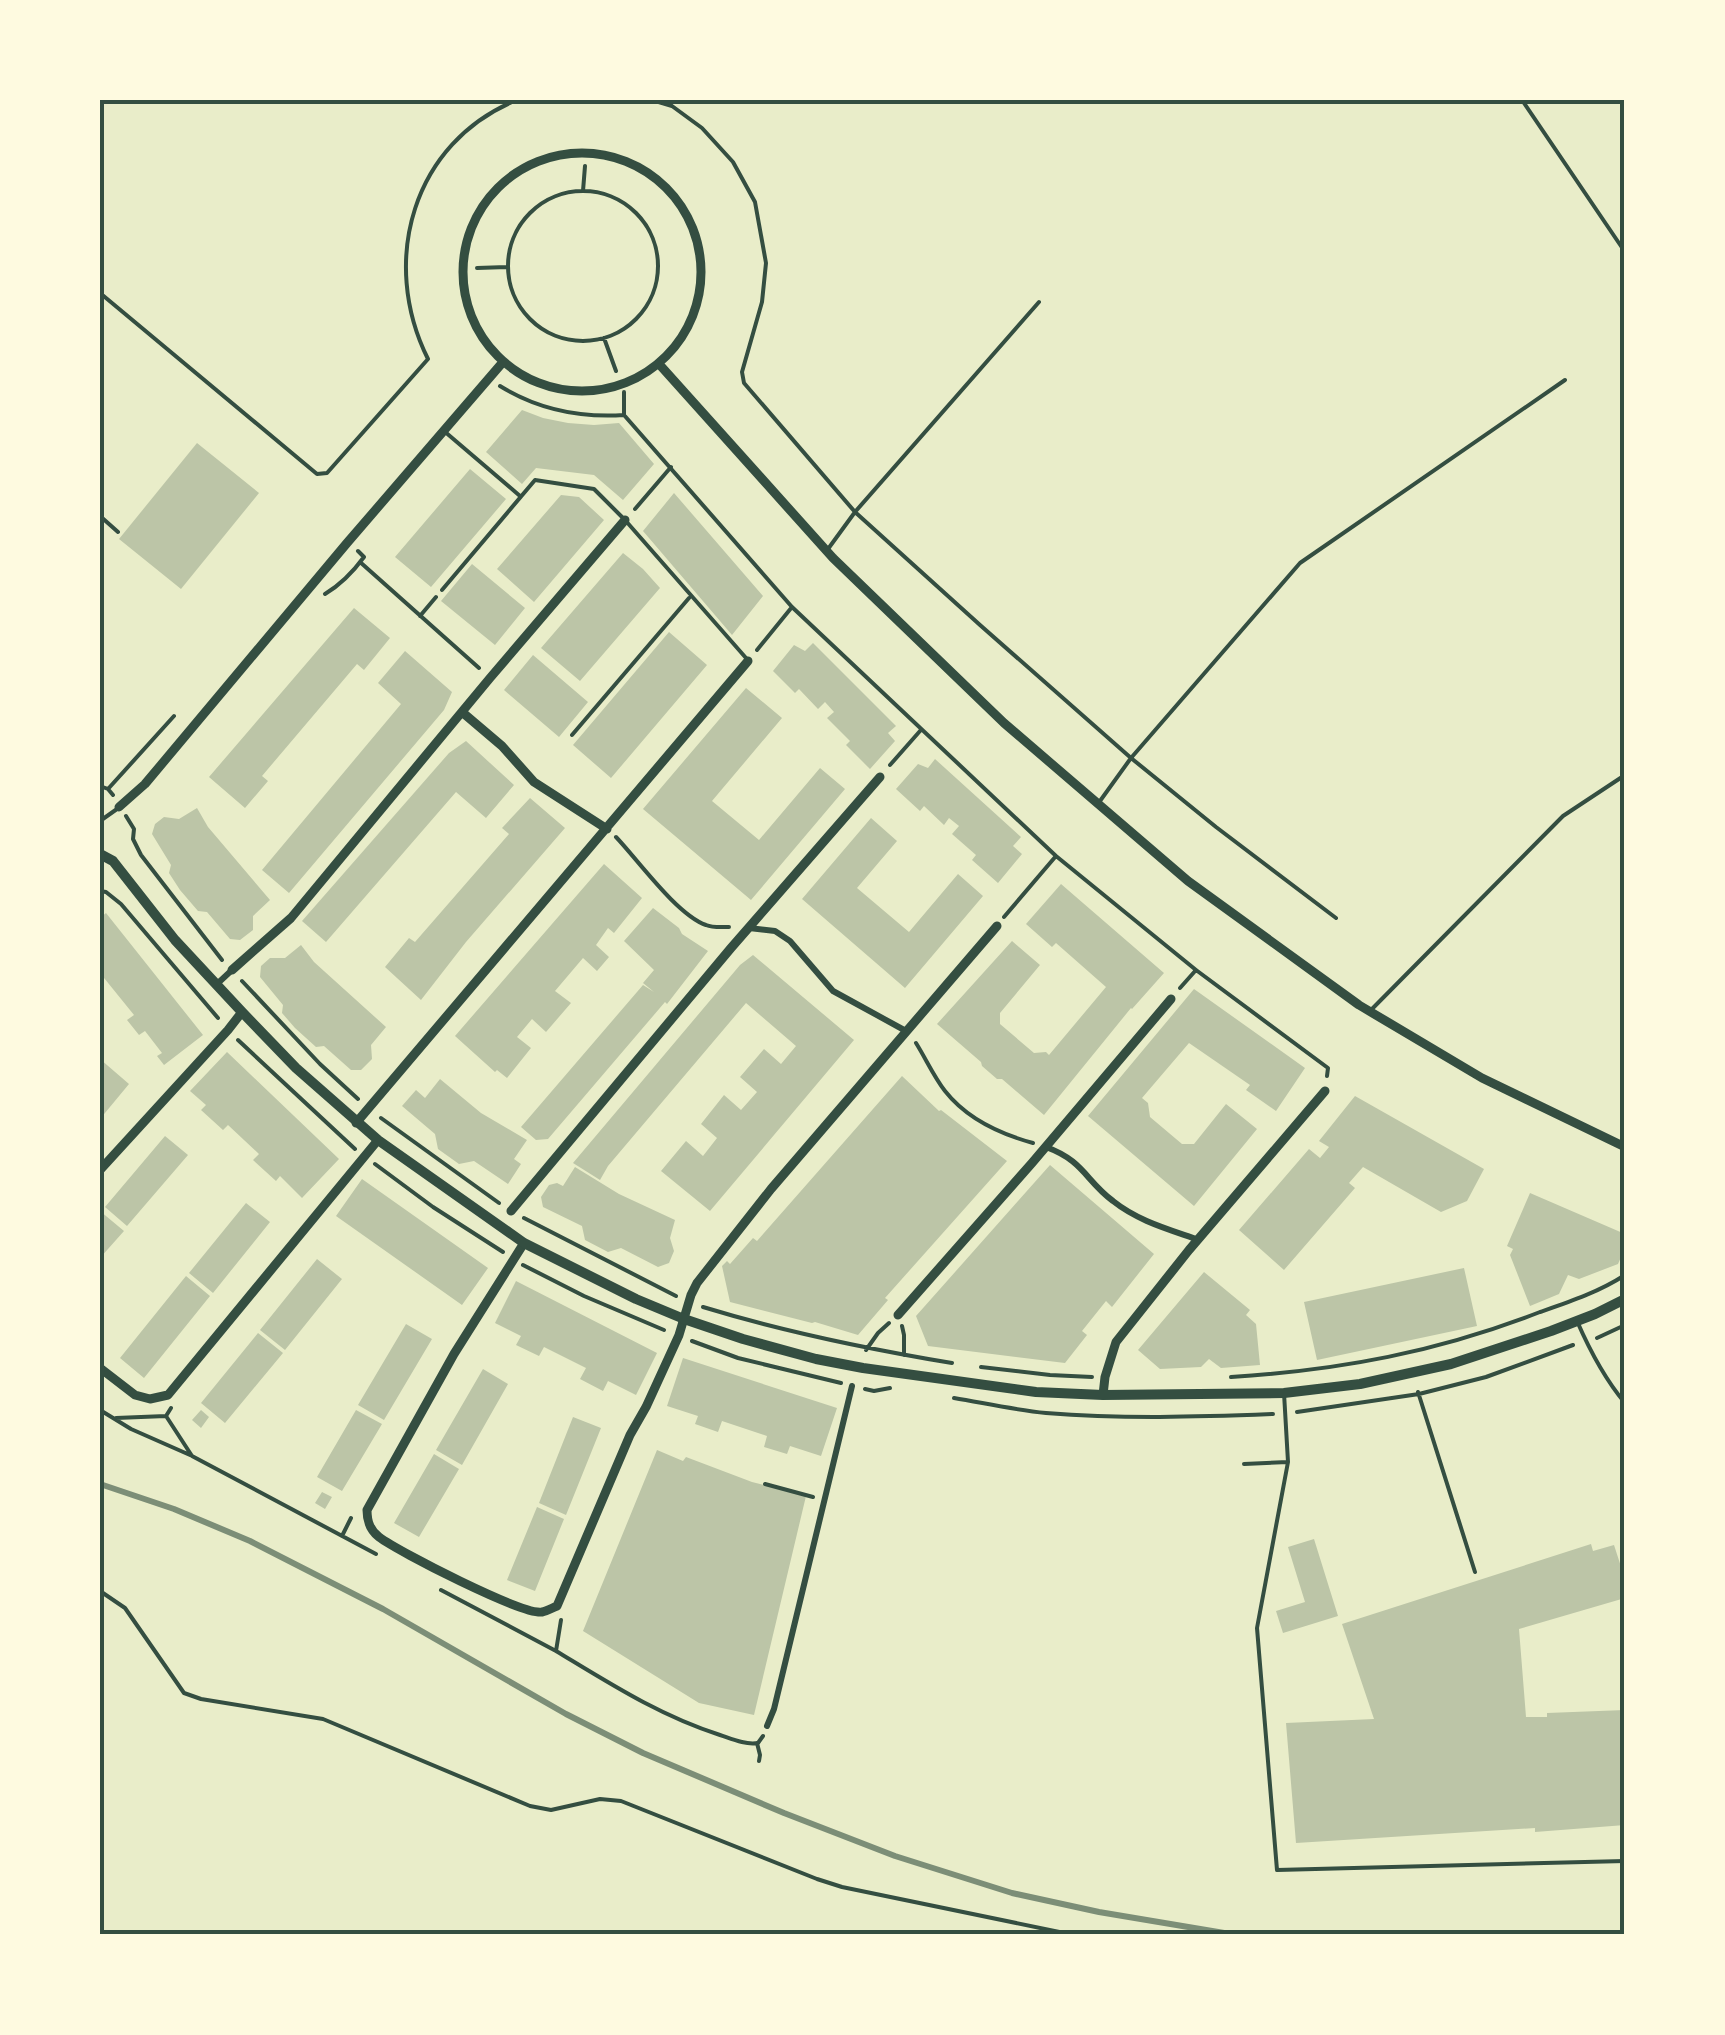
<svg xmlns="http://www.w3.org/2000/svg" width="1725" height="2035" viewBox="0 0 1725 2035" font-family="'DejaVu Sans',sans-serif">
<rect width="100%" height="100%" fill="#e9edc9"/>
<path fill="#bcc5a7" d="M522 410 543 418 568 423 594 425 619 423 654 464 623 500 594 475 536 468 522 484 486 452Z
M197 443 259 493 181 589 119 539Z
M470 469 506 499 431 587 395 557Z
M674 493 763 596 732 635 643 531Z
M561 495 579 497 604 520 534 602 497 569Z
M623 553 643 569 660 588 580 681 541 648Z
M472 564 525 608 495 645 441 601Z
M354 608 390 638 364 670 357 664 262 776 268 781 245 808 209 777Z
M669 632 707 665 611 778 573 745Z
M813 643 896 726 888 733 895 741 870 769 846 745 850 741 827 718 834 712 825 702 818 709 799 689 795 693 773 671 794 645 805 651Z
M405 651 452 692 444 710 289 893 262 870 401 704 378 683Z
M533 655 588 702 559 737 504 690Z
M746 688 782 718 712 801 759 840 820 768 845 789 751 900 643 809Z
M466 741 514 785 486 818 456 792 326 942 302 921 449 753Z
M935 759 1021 837 1013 846 1022 854 998 883 972 860 976 855 952 834 959 826 949 818 944 825 924 806 920 811 896 789 918 764 928 768Z
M530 798 565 828 466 942 421 1000 385 967 409 938 415 942 509 834 502 828Z
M197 808 208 827 270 900 253 916V930L240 940 230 939 207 912 198 911 180 890 169 873 171 865 152 834 155 824 164 817 179 819Z
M871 818 897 841 857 888 909 932 958 874 983 896 905 988 802 899Z
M604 864 642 898 614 933 608 928 596 945 609 957 597 971 583 958 555 991 571 1003 546 1032 532 1019 517 1037 531 1048 507 1078 497 1070 495 1072 455 1036Z
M1061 884 1164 973 1132 1009 1131 1008 1044 1115 1002 1079H997L982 1066 981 1062 937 1024 1012 941 1040 965 1000 1013V1024L1034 1053 1046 1052 1049 1055 1106 987 1056 943 1052 947 1026 924Z
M653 908 679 928 682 934 708 951 667 1004 665 1002 548 1139 536 1140 521 1127 643 985 654 992 643 983 654 970 624 941Z
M106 913 203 1035 164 1065 157 1056 162 1053 145 1031 139 1035 127 1020 134 1015 100 973V918Z
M301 945 314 962 386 1027 371 1045 372 1059 361 1070H351L324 1046 316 1047 295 1028 282 1013 283 1005 260 977 261 966 270 958H285Z
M753 955 854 1040 710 1211 661 1171 686 1141 703 1156 717 1138 701 1124 724 1095 741 1110 757 1092 740 1077 764 1049 781 1064 796 1046 746 1003 608 1166 600 1180 573 1163 740 965Z
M1194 989 1305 1068 1276 1111 1246 1090 1250 1085 1189 1043 1142 1098 1148 1103 1150 1117 1182 1144H1194L1226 1104 1257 1129 1194 1206 1088 1116Z
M227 1052 339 1159 302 1198 280 1176 276 1181 253 1160 259 1154 228 1125 223 1130 201 1110 206 1105 190 1091Z
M100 1059 129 1084 100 1119Z
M902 1076 939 1111 941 1110 1007 1161 885 1298 888 1300 858 1335 815 1322 812 1323 730 1302 722 1266 727 1261 730 1264 753 1238 757 1241Z
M440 1079 481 1113 527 1140 514 1159 521 1164 508 1184 474 1161 459 1164 438 1149 435 1134 402 1106 416 1090 425 1098Z
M1355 1096 1484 1169 1467 1201 1441 1212 1363 1167 1349 1183 1355 1188 1284 1270 1239 1230 1309 1149 1320 1158 1329 1147 1319 1141Z
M165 1136 188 1155 127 1226 105 1207Z
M1050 1165 1154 1254 1112 1307 1106 1301 1082 1331 1087 1335 1065 1363 928 1346 916 1316Z
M575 1167 619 1194 675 1220 670 1238 674 1251 669 1263 658 1267 621 1248 608 1252 585 1240 582 1226 543 1207 541 1197 549 1185 557 1183 563 1186Z
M362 1179 488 1268 462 1305 336 1216Z
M1530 1193 1625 1234V1248L1618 1264 1579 1279 1568 1275 1559 1294 1530 1306 1510 1255 1513 1249 1507 1246Z
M246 1203 270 1222 213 1293 189 1273Z
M100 1211 124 1231 100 1258Z
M317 1259 342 1279 285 1350 260 1330Z
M1464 1268 1477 1326 1317 1360 1304 1302Z
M1204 1272 1250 1310 1246 1315 1256 1324 1260 1365 1221 1368 1209 1359 1201 1367 1160 1369 1138 1350Z
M186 1276 210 1296 144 1378 120 1358Z
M516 1281 657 1353 636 1395 608 1381 603 1391 580 1379 586 1368 544 1347 539 1356 516 1345 521 1336 495 1323Z
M406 1324 432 1339 384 1420 358 1405Z
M258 1333 283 1353 225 1423 201 1403Z
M683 1358 837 1408 821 1456 790 1446 787 1454 764 1447 767 1436 722 1421 718 1432 695 1424 698 1416 667 1406Z
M483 1369 508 1384 462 1465 436 1450Z
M201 1410 209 1417 201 1428 192 1420Z
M356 1410 382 1424 342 1491 317 1477Z
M573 1417 601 1428 566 1515 539 1503Z
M657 1450 683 1461 686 1457 752 1482 806 1496 754 1715 699 1703 583 1631Z
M434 1454 459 1469 419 1537 394 1523Z
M322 1492 332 1497 325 1509 315 1503Z
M537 1507 564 1519 535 1591 507 1580Z
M1314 1539 1338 1616 1283 1633 1276 1611 1305 1602 1288 1547Z
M1591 1544 1593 1551 1614 1545 1625 1579V1598L1519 1629 1526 1717H1547V1713L1625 1710V1825L1535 1832V1828L1296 1843 1286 1723 1374 1719 1342 1624Z"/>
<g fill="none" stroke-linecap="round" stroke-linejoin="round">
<path stroke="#344e41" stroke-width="4" d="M1522 100 1625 252
M508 266a75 75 0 1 1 150 0a75 75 0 1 1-150 0Z
M583 191 585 166
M477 268 507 267
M604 338 616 371
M500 386C539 410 579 418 624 415
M624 392V415
M624 415 792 607 1056 856 1196 970 1328 1068 1327 1076
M635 509 671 467
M360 562 479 668
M325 594C340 585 353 572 364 557L358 551
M420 616 436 597
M757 650 792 607
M890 765 920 731
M100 786 108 789 113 795
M108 789 174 716
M126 816 134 829 133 839 141 855 222 960
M616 837C638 860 677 915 706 925 713 928 722 927 729 927
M100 891 106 892 121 904 218 1018
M1004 917 1056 856
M242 981 320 1064 358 1099
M1180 988 1196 970
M238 1040 355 1149
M916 1043C926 1059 934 1077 945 1091 967 1119 1000 1134 1033 1143
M381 1118 499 1203
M375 1164 433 1207 503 1252
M524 1218 676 1296
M523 1265 584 1296 664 1330
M703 1307C785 1332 868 1349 952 1363
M902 1326 904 1335V1355
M1597 1338 1625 1325
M692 1341 738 1358 841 1383
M866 1350 878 1333 889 1323
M981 1367 1050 1375 1092 1377
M1231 1377C1341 1370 1437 1352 1540 1312 1569 1302 1599 1292 1625 1275
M865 1389 874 1391 890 1388
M1418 1392 1475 1572
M954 1398C984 1403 1015 1410 1046 1413 1122 1419 1197 1417 1273 1414
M171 1408 166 1416 192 1456 376 1554
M100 1410 131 1429 190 1455
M1297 1412 1419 1394 1486 1377 1573 1345
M116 1418 166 1416
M765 1484 813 1497
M342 1536 351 1518
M441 1590 556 1651
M100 1591 125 1608 184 1693 201 1699 323 1719 530 1806 551 1810 600 1799 621 1801 817 1879 842 1887 1074 1935
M561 1620 556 1651C609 1683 660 1716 720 1735 732 1739 745 1745 758 1743L763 1736
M757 1743 760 1755 759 1761"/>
<path stroke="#344e41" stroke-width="4" d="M652 100 672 106 702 128 733 162 755 202 766 263 762 302 742 372 744 383 855 512 980 625 1131 758 1216 827 1336 918
M100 293 317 474 327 473 428 359C379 261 413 142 517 100
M444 431 520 496
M100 516 118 532
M828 549 855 512 1039 302
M442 590 535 480 594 489 625 520 746 658
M572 735 689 598
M1100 801 1131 758 1300 563 1565 380
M100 821 117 809
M1370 1011 1563 816 1625 775
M1577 1321C1590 1351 1604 1378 1625 1403
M1284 1393 1288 1462 1257 1628 1277 1870 1625 1861
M1244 1464 1288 1462"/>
<path stroke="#344e41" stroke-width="6" d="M749 928 775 931 790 941 833 991 906 1031
M217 984 232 970
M1046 1147C1084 1161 1085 1180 1113 1201 1138 1221 1168 1229 1199 1240
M767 1726 774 1709 852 1386"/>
<path stroke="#344e41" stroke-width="9" d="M463 272a119 119 0 1 1 238 0a119 119 0 1 1-238 0Z
M659 364 833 558 1004 723 1188 881 1359 1005 1482 1078 1625 1147
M462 712 502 746 534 782 607 829
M119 807 145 784 347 543 503 362
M232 970 291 918 490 678 625 520
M356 1123 748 661
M100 1170 228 1030 242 1012
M511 1211 731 948 880 777
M524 1243 454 1354 367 1510C367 1522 370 1530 379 1537 399 1552 522 1615 542 1612 547 1611 552 1608 557 1606L630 1435 646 1407 679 1335 691 1295 697 1283 771 1189 997 926
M898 1315 1032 1163 1171 999
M100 1368 135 1395 150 1399 168 1395 378 1140
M1103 1395 1105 1377 1116 1342 1189 1250 1325 1091"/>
<path stroke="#344e41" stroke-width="10" d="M100 854 113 861 175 940 242 1012 296 1068 378 1140 524 1243 636 1299 684 1319 743 1339 816 1359 863 1368 1036 1392 1103 1395 1284 1393 1360 1384 1451 1364 1551 1331 1595 1314 1625 1299"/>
<path stroke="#7c8e77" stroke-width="6" d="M100 1484 174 1509 250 1541 383 1609 566 1714 643 1753 784 1813 895 1856 1012 1893 1099 1912 1236 1935"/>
</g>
<rect width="1725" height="2035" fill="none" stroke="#fefae0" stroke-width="205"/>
<rect x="102" y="102" width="1520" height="1830" fill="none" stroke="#344e41" stroke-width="4"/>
</svg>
